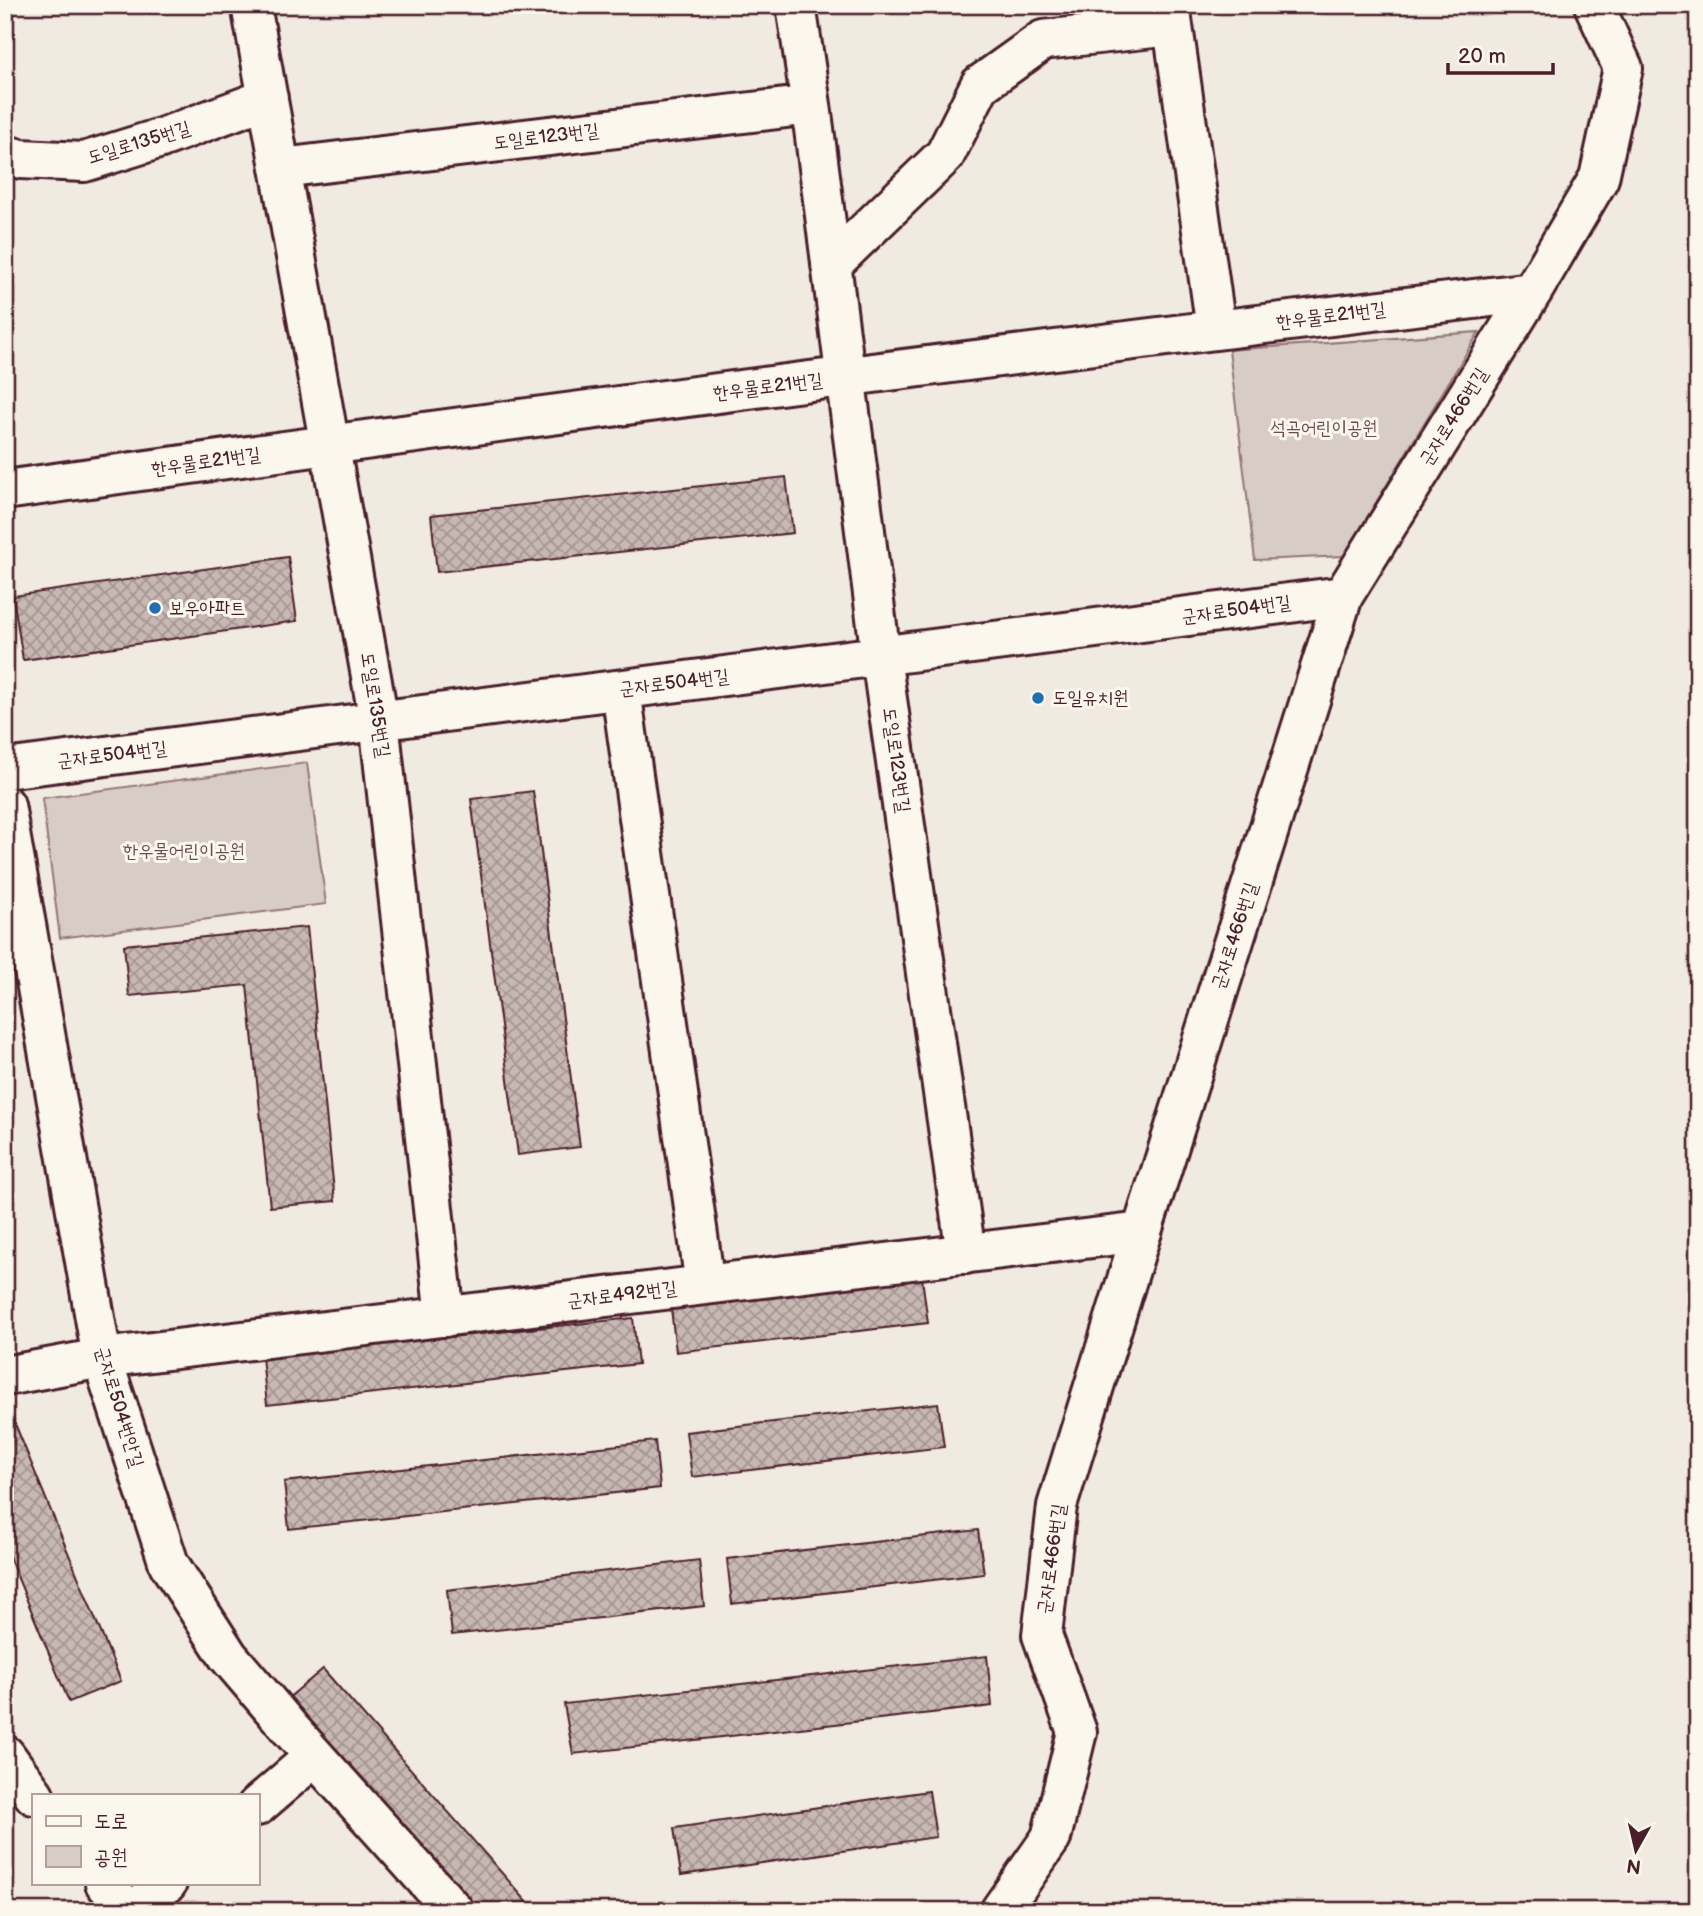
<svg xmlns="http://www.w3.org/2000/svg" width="1703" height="1916" viewBox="0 0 1703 1916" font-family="'Balsamiq Sans','Poor Story',sans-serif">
<defs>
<pattern id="building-cross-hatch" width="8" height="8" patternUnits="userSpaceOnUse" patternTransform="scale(1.75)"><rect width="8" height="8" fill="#c8b8b3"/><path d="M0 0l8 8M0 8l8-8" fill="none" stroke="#a49592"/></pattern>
</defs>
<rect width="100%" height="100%" fill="#f0eae0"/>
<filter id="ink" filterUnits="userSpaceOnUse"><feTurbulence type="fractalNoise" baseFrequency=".0143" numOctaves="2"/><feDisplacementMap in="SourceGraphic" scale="14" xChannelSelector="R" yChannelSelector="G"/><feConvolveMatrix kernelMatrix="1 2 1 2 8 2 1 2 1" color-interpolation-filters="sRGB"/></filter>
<g filter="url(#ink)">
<path fill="#d8ccc6" stroke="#917678" stroke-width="2" d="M1479 332 1344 556 1255 560 1229 350Z
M307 763 326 904 60 938 42 798Z"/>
<path fill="url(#building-cross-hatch)" stroke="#4a1f2b" stroke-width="2" d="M786 477 793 533 437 572 431 515Z
M288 557 297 621 23 660 13 596Z
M533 791 580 1147 518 1155 471 799Z
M307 927 335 1201 270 1207 247 985 129 996 124 945Z
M922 1278 928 1323 676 1352 671 1308Z
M633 1318 638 1364 267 1405 262 1357Z
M938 1403 944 1447 692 1477 686 1432Z
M11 1414 121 1681 69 1702 5 1547V1416Z
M655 1441 660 1488 289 1529 284 1482Z
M978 1530 984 1574 732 1604 727 1559Z
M699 1560 704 1606 452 1635 447 1590Z
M987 1656 992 1706 573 1754 564 1704Z
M323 1669 535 1911H473L287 1699Z
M929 1791 936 1837 681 1875 674 1828Z"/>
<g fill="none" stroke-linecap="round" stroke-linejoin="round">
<g stroke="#4a1f2b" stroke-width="44">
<path id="minor" d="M251 5 379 721 445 1317
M796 5 811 105 881 657 966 1254
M1170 5 1216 329
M5 155 21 159 84 162 161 138 268 98
M281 168 811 105
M831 265 945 155 980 85 1043 40 1172 26
M5 490C513 418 1022 352 1532 292
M621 690 705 1285
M5 769 1343 596
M5 805 102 1358 169 1564 228 1656 293 1732 454 1911
M5 1376 102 1358 1142 1232
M5 1755 34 1795
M257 1806 314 1757
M105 1883 128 1911
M134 1911 167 1883
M1000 1911 1051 1838 1077 1732 1042 1635 1057 1506 1138 1244 1343 596 1532 292 1599 178 1623 68 1594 5"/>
</g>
<use href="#minor" stroke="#fbf7ec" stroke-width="38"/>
</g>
</g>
<g fill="#1f6fb2" stroke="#fbf7ec" stroke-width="2.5">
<circle cx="155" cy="608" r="7"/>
<circle cx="1038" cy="698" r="7"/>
</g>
<g text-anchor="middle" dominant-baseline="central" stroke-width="6" stroke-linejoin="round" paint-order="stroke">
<g font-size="19" fill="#4a1f2b" stroke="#fbf7ec">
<text transform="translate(546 137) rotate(-7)">도일로123번길</text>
<text transform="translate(139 143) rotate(-17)">도일로135번길</text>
<text transform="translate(1331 316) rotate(-7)">한우물로21번길</text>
<text transform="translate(768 387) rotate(-7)">한우물로21번길</text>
<text transform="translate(1454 417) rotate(-58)">군자로466번길</text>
<text transform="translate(206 462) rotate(-8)">한우물로21번길</text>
<text transform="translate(1236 610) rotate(-8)">군자로504번길</text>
<text transform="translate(674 683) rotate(-7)">군자로504번길</text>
<text transform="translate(375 705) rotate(81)">도일로135번길</text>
<text transform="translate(112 755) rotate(-7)">군자로504번길</text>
<text transform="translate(896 760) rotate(82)">도일로123번길</text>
<text transform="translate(1235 936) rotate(-72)">군자로466번길</text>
<text transform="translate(622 1295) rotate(-7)">군자로492번길</text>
<text transform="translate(119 1407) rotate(73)">군자로504번안길</text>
<text transform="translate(1052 1559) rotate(-82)">군자로466번길</text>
</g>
<g font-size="19" fill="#6e4a52" stroke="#fbf7ec">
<text x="1324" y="428">석곡어린이공원</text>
<text x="184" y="851">한우물어린이공원</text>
</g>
<g font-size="19" fill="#4a1f2b" stroke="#fbf7ec" text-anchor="start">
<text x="169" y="608">보우아파트</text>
<text x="1052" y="698">도일유치원</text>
</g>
</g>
<rect width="1703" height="1916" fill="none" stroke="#fbf7ec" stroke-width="28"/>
<rect x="14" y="14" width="1675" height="1888" fill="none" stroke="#4a1f2b" stroke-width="2.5" filter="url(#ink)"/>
<rect x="32" y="1794" width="228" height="91" fill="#fbf7ec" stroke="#b4a19f" stroke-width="2"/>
<rect x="46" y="1816" width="35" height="10" fill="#fbf7ec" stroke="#b4a19f" stroke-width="2"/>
<text x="94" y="1828" font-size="21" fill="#4a1f2b">도로</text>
<rect x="46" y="1846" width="35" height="21" fill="#d8ccc6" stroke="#b4a19f" stroke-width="2"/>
<text x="94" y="1864" font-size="21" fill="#4a1f2b">공원</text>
<g transform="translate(1636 1850) rotate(188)" stroke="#fbf7ec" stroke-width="5" paint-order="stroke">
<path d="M0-5L12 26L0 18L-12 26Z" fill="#4a1f2b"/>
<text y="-10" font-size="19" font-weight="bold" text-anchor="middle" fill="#4a1f2b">N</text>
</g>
<path d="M1448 63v10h105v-10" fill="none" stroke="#4a1f2b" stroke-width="3.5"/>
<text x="1458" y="63" font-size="21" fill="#4a1f2b" stroke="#fbf7ec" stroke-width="5" paint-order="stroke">20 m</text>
</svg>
